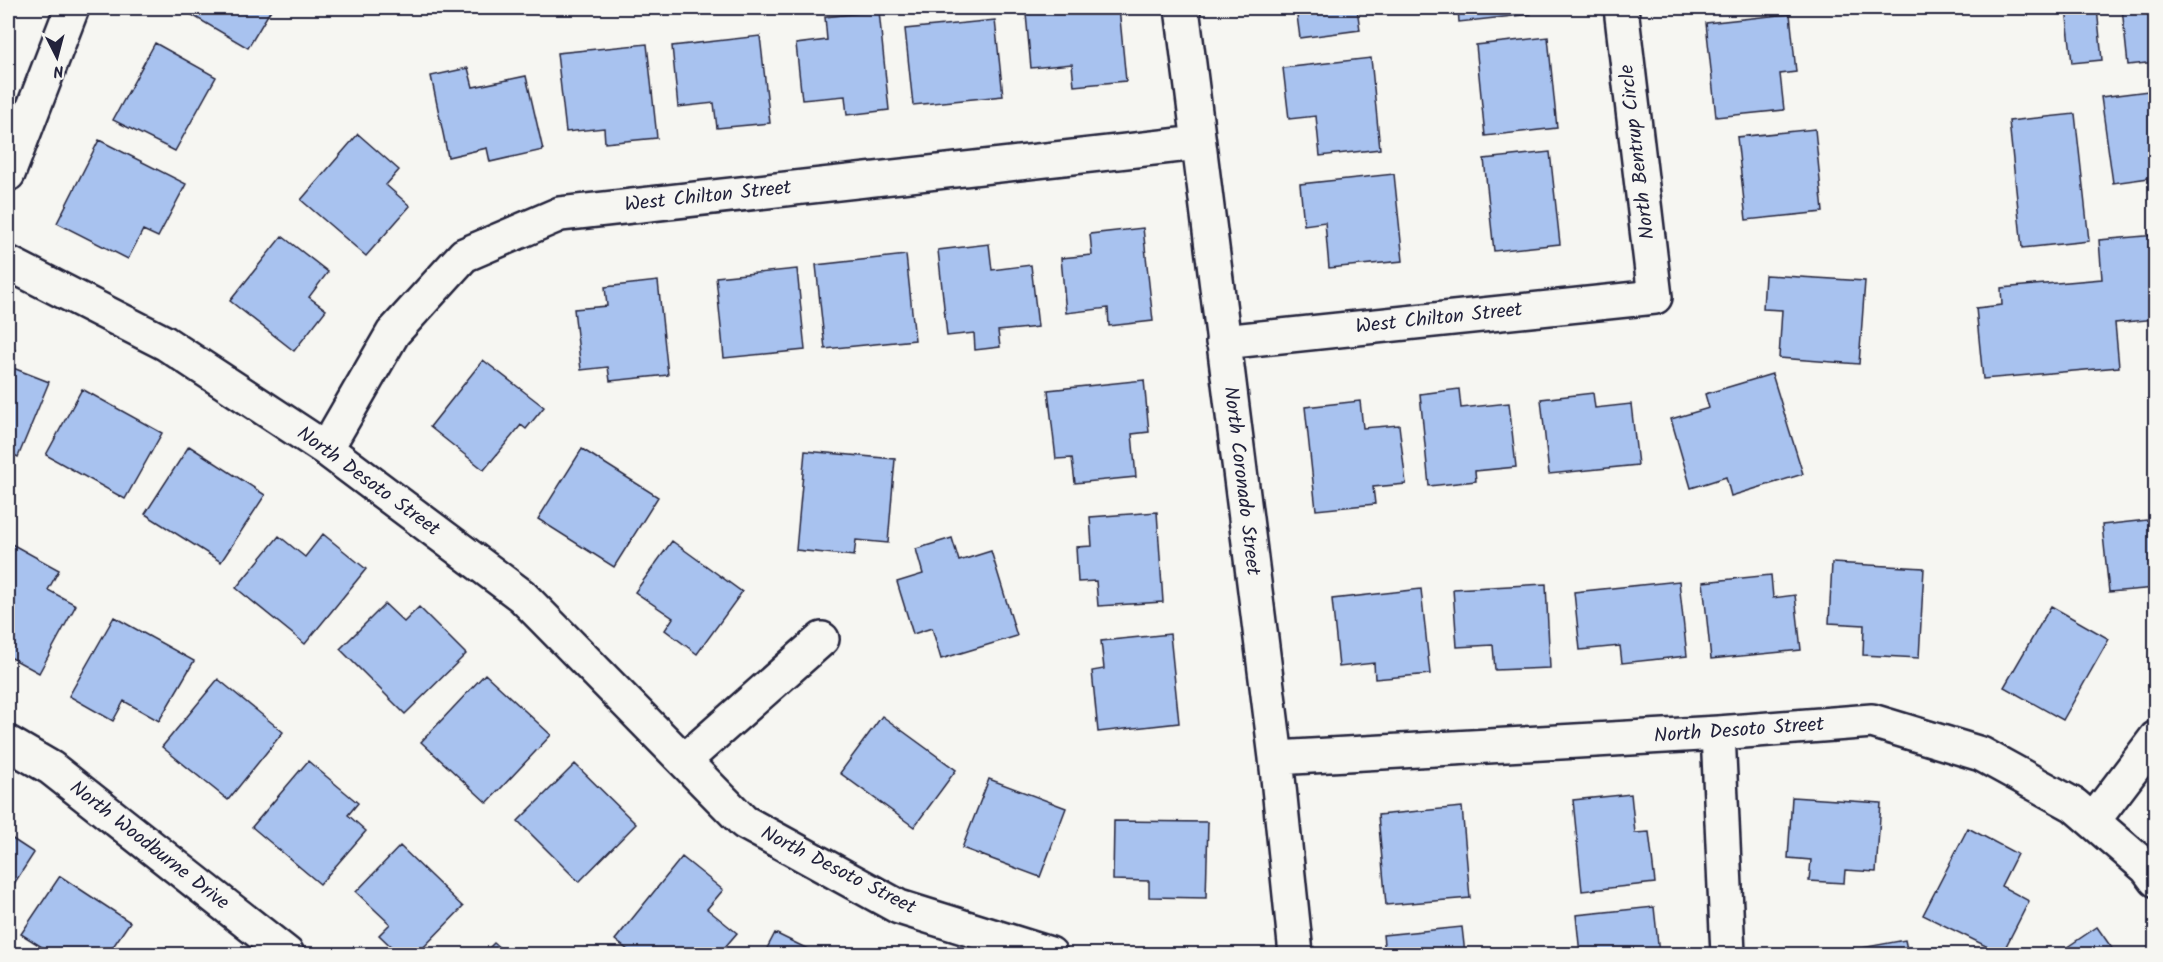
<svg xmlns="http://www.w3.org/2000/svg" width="2163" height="962" viewBox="0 0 2163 962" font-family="Kalam,sans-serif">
<rect width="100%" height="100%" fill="#f6f6f2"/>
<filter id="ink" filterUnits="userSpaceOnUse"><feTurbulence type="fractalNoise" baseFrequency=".0167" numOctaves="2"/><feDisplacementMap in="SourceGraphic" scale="12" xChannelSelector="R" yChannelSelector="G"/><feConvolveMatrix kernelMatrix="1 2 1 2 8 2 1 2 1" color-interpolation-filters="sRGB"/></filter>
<g filter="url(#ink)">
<path fill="#a8c2ef" stroke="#22223b" stroke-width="1.5" d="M180 8H272L248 48Z
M1050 8H1119L1126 81 1074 86 1072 64 1031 68 1026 14 1051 11Z
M1296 8H1357L1360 30 1300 38Z
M1458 8H1531V14L1459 22Z
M2066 8H2097L2102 60 2072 63Z
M2122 8H2156V62L2128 65Z
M879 11 889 110 847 115 845 96 802 100 796 44 827 40 825 17Z
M1790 14 1796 72 1780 74 1784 110 1716 117 1706 23Z
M995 20 1003 96 913 105 905 29Z
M760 36 770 123 717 128 714 103 678 107 672 46Z
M1548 37 1557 128 1485 136 1476 45Z
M155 43 216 77 175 151 113 120Z
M647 44 657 138 605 143 604 128 566 132 557 53Z
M1371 58 1380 149 1320 156 1316 116 1289 119 1283 68Z
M468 68 473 87 526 76 543 150 490 162 487 148 448 157 431 76Z
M2156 90V177L2113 183 2101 97Z
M2075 114 2089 241 2022 248 2009 121Z
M1815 129 1823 212 1746 220 1737 137Z
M358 134 399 170 386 185 410 206 366 256 301 200Z
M99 140 186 184 158 237 143 230 128 259 57 223Z
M1550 152 1560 244 1494 251 1484 159Z
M1394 174 1403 261 1329 268 1325 222 1304 225 1300 184Z
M1143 228 1153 321 1109 326 1108 308 1066 313 1061 258 1092 255 1090 234Z
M2156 235V319L2115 323 2119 367 1983 379 1976 308 2002 305 2001 288 2102 279 2099 240Z
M282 236 328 272 309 297 326 310 294 351 230 301Z
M989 244 992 270 1031 265 1038 327 998 331 1000 347 975 350 974 333 947 336 938 250Z
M906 255 915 340 825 349 816 265Z
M797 269 805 350 724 358 716 277Z
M1765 275 1865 281 1859 364 1779 358 1782 310 1763 309Z
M658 281 668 375 610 381 608 367 581 370 574 309 607 306 605 287Z
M8 347 15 350 8 366 49 382 18 457 8 452Z
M483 360 544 407 526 429 521 425 484 470 430 427Z
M1772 374 1803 474 1731 496 1726 477 1691 488 1671 419 1709 408 1705 394Z
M1144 380 1149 432 1132 434 1136 477 1075 483 1072 458 1056 459 1048 390Z
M82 389 162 433 125 499 46 455Z
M1459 389 1461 408 1509 403 1516 467 1475 471 1476 481 1429 486 1420 394Z
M1593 393 1595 408 1631 404 1638 465 1549 474 1541 399Z
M1360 401 1363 428 1399 425 1406 484 1373 487 1375 504 1316 510 1305 407Z
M189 446 265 495 221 562 145 514Z
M582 449 658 497 614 567 538 519Z
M805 451 895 459 888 543 856 540 854 556 796 550Z
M1157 512 1163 602 1098 606 1096 581 1078 582 1076 547 1092 546 1090 517Z
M2156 519V588L2109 592 2102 525Z
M323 534 366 569 305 644 236 588 279 536 305 557Z
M952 538 959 561 991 551 1017 636 941 659 932 628 913 634 897 582 923 574 916 549Z
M672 541 742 592 697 654 665 630 673 618 635 592Z
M8 542 59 570 48 590 76 605 39 673 8 656Z
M1832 563 1924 568 1919 658 1863 655 1864 625 1829 623Z
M1771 575 1773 598 1795 595 1801 650 1711 659 1703 582Z
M1679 581 1687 656 1622 663 1620 646 1580 650 1574 592Z
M1546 584 1550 668 1495 670 1493 645 1457 647 1453 589Z
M1421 589 1430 674 1375 679 1374 663 1339 667 1332 599Z
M385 604 404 622 419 607 466 654 405 714 340 649Z
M2051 606 2109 639 2063 720 2004 687Z
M114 617 194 661 159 721 124 701 113 721 69 696Z
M1170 634 1179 723 1098 732 1092 671 1104 669 1101 641Z
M485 674 551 735 487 803 421 742Z
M218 679 283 732 228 800 162 747Z
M882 716 956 770 914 827 840 773Z
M308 761 358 803 348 815 366 831 320 884 252 827Z
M575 764 636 824 579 882 518 821Z
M989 779 1066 808 1040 877 962 848Z
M1631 794 1635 833 1649 832 1655 883 1582 891 1573 800Z
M1792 797 1881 803 1876 872 1845 870 1844 883 1809 881 1811 860 1788 858Z
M1462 807 1470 898 1386 905 1378 815Z
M1114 821 1208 822 1206 898 1149 897V881L1113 880Z
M1968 828 2017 854 2001 886 2029 901 2002 954 1923 915Z
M8 836 34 853 8 893Z
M400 846 463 907 417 954H399L379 935 390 924 356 892Z
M682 857 723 890 707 909 737 933 719 954H633L615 940Z
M60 876 130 922 108 954H53L21 934Z
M1654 907 1659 954H1580L1576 915Z
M1462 927 1465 954H1385L1383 935Z
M2097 927 2116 954H2057Z
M775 933 818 954H764Z
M1905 940 1908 954H1829Z
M494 943 507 954H483Z"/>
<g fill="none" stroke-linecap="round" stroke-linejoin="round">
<g stroke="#22223b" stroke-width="38">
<path id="street" d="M1182 8 1276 758 1296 954
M8 174 72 8
M8 263 165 343 326 449 522 596 744 822 899 907 1050 954
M1223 342 1655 297 1621 8
M326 449 393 333 464 255 560 214 1198 143
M1718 733 1728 954
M8 743 51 768 287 954
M1276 758 1718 733 1872 721 1981 754 2074 805 2147 868 2156 880
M684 761 822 639
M2093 821 2156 738"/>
</g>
<use href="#street" stroke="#f6f6f2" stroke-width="33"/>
</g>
</g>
<g text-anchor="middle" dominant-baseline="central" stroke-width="5" stroke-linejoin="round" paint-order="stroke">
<g font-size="20" fill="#22223b" stroke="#f6f6f2">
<text transform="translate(1638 152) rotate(-97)">North Bentrup Circle</text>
<text transform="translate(708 197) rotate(-6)">West Chilton Street</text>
<text transform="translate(1439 319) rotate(-6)">West Chilton Street</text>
<text transform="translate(1241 481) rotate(83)">North Coronado Street</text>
<text transform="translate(368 482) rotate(36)">North Desoto Street</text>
<text transform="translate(1739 731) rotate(-4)">North Desoto Street</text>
<text transform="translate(149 846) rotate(38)">North Woodburne Drive</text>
<text transform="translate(838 871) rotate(27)">North Desoto Street</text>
</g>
</g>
<rect width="2163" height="962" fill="none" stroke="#f6f6f2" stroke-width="30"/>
<rect x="15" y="15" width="2133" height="932" fill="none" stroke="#22223b" stroke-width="2" filter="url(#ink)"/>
<g transform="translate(57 57) rotate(174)" stroke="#f6f6f2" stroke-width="4.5" paint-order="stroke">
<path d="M0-4.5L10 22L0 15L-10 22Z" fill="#22223b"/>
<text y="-9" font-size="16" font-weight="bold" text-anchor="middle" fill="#22223b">N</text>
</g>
</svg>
